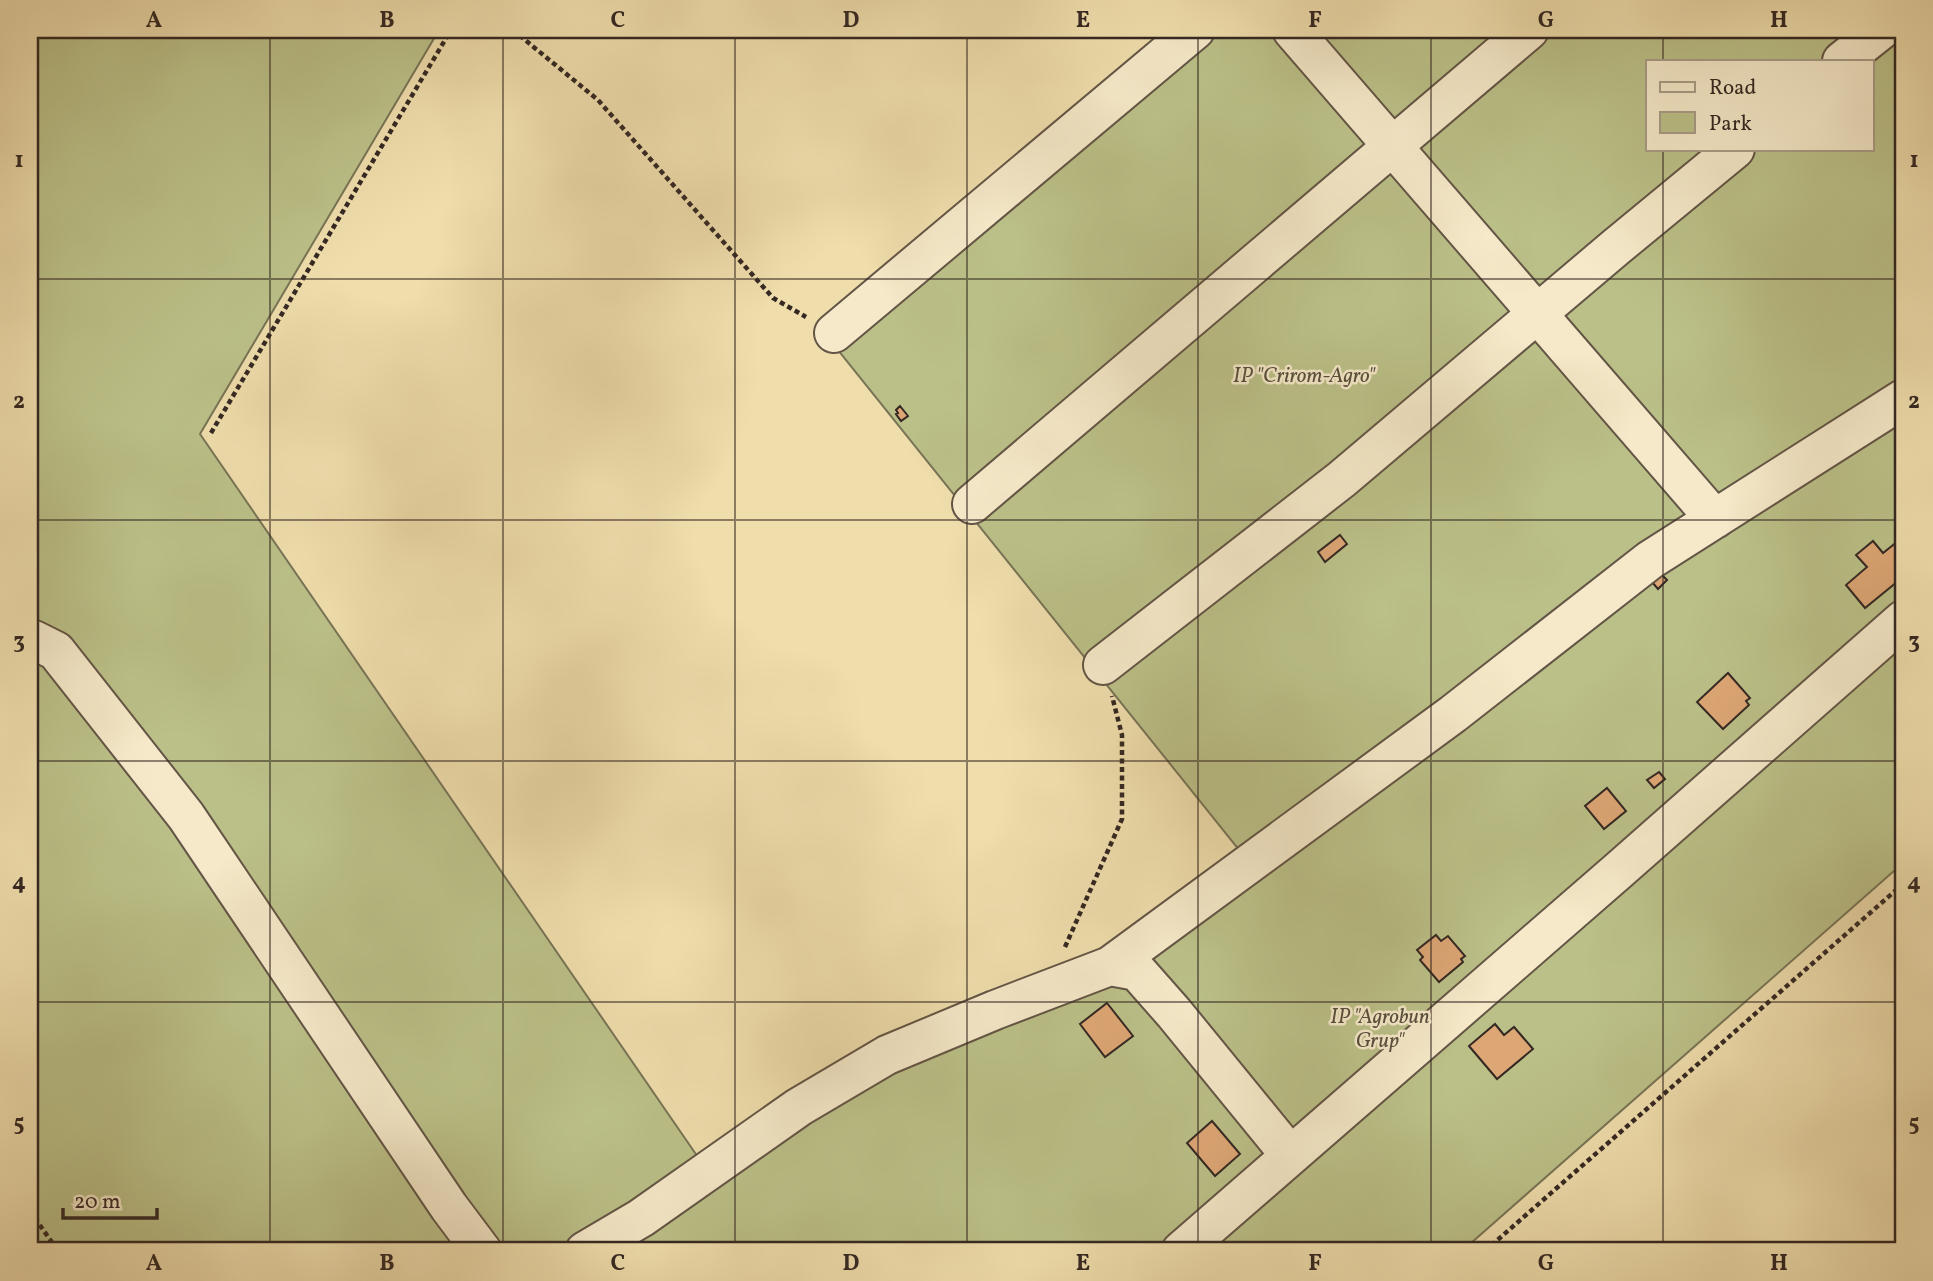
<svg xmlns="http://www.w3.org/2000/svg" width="1933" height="1281" viewBox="0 0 1933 1281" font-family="Vollkorn,serif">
<rect width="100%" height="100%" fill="#efddac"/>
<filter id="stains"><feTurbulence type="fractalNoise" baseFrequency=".00286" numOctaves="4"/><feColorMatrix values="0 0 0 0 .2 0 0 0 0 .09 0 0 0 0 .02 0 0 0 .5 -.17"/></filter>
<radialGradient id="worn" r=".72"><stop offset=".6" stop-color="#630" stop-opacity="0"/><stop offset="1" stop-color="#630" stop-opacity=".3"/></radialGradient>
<path fill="#bbc088" stroke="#787456" stroke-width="2" fill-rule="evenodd" d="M30 30H439L200 434 702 1163 1109 952 1244 856 821 329 1180 30H1903V863L1462 1251H30ZM1648 61H1872V149H1648Z"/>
<path fill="#dda675" stroke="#342823" stroke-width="2" d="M900 406 908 416 901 421 896 414 898 413 896 410Z
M1340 535 1347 544 1325 562 1318 552Z
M1903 537V577L1865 608 1846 585 1867 567 1856 555 1873 541 1883 553Z
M1661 574 1667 580 1658 589 1652 582Z
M1728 673 1750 698 1746 701 1749 705 1723 729 1697 702Z
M1659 772 1665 779 1654 788 1647 780Z
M1607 788 1626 811 1604 829 1585 806Z
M1436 935 1441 941 1448 936 1465 956 1461 959 1463 962 1439 982 1420 960 1423 957 1417 950Z
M1107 1003 1133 1036 1105 1057 1080 1024Z
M1495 1024 1504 1035 1514 1027 1533 1049 1497 1079 1469 1046Z
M1212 1121 1240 1154 1215 1176 1187 1143Z"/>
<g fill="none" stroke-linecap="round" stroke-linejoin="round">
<g stroke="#635545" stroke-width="42">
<path id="street" d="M1292 30 1715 519
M1842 61 1881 30
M834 333 1195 30
M972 504 1529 30
M34 640 56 651 186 816 449 1207 482 1251
M1103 665 1342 479 1616 247 1735 149
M1110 966 1453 714 1650 560 1903 399
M585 1251 641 1218 799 1107 887 1055 995 1010 1110 966 1137 971 1174 1013 1290 1155
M1181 1251 1618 871 1903 620"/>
</g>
<path stroke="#342823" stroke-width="4.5" stroke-dasharray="5 3.5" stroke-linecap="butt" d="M513 30 598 100 773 298 806 317
M211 433 451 30
M1065 947 1122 819V735L1112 696
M30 1211 58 1251
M1485 1251 1903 884"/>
<use href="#street" stroke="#f5e9c9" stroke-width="38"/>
</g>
<path fill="none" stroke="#342823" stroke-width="2" stroke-opacity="0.55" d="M270 30V1251M503 30V1251M735 30V1251M967 30V1251M1198 30V1251M1431 30V1251M1663 30V61M1663 149V1251M30 279H1903M30 520H1903M30 761H1903M30 1002H1903"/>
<g text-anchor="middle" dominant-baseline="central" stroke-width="5" stroke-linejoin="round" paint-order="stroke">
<g font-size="21" font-style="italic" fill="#564e3c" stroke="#f5e9c9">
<text x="1304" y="376">IP "Crirom-Agro"</text>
<text x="1380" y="1017">IP "Agrobun<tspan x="1380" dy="24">Grup"</tspan></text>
</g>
</g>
<rect width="1933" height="1281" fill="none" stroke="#efddac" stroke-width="77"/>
<rect x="1646" y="60" width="228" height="91" fill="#f5e9c9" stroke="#a89c87" stroke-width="2"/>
<rect x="1660" y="82" width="35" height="10" fill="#f5e9c9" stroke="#a89c87" stroke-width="2"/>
<text x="1709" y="94" font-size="21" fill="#342823">Road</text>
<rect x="1660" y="112" width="35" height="21" fill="#bbc088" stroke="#a89c87" stroke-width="2"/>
<text x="1709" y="130" font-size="21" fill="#342823">Park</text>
<path d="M63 1208v10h94v-10" fill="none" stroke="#342823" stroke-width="3.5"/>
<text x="74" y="1208" font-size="21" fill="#342823" stroke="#f5e9c9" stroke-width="5" paint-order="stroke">20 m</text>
<rect x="38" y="38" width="1857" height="1204" fill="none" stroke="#342823" stroke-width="2.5"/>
<g font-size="23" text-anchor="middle" font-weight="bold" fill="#342823">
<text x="154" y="27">A</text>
<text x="387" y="27">B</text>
<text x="618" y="27">C</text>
<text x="851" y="27">D</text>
<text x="1083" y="27">E</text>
<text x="1315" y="27">F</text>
<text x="1546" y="27">G</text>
<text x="1779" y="27">H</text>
<text x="19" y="167">1</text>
<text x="1914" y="167">1</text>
<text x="19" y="408">2</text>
<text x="1914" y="408">2</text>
<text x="19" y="648">3</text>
<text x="1914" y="648">3</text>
<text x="19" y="889">4</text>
<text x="1914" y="889">4</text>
<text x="19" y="1130">5</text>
<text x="1914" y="1130">5</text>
<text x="154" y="1270">A</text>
<text x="387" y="1270">B</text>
<text x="618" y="1270">C</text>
<text x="851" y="1270">D</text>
<text x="1083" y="1270">E</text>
<text x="1315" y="1270">F</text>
<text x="1546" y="1270">G</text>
<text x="1779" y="1270">H</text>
</g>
<rect width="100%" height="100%" filter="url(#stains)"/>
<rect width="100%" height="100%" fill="url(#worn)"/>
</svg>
